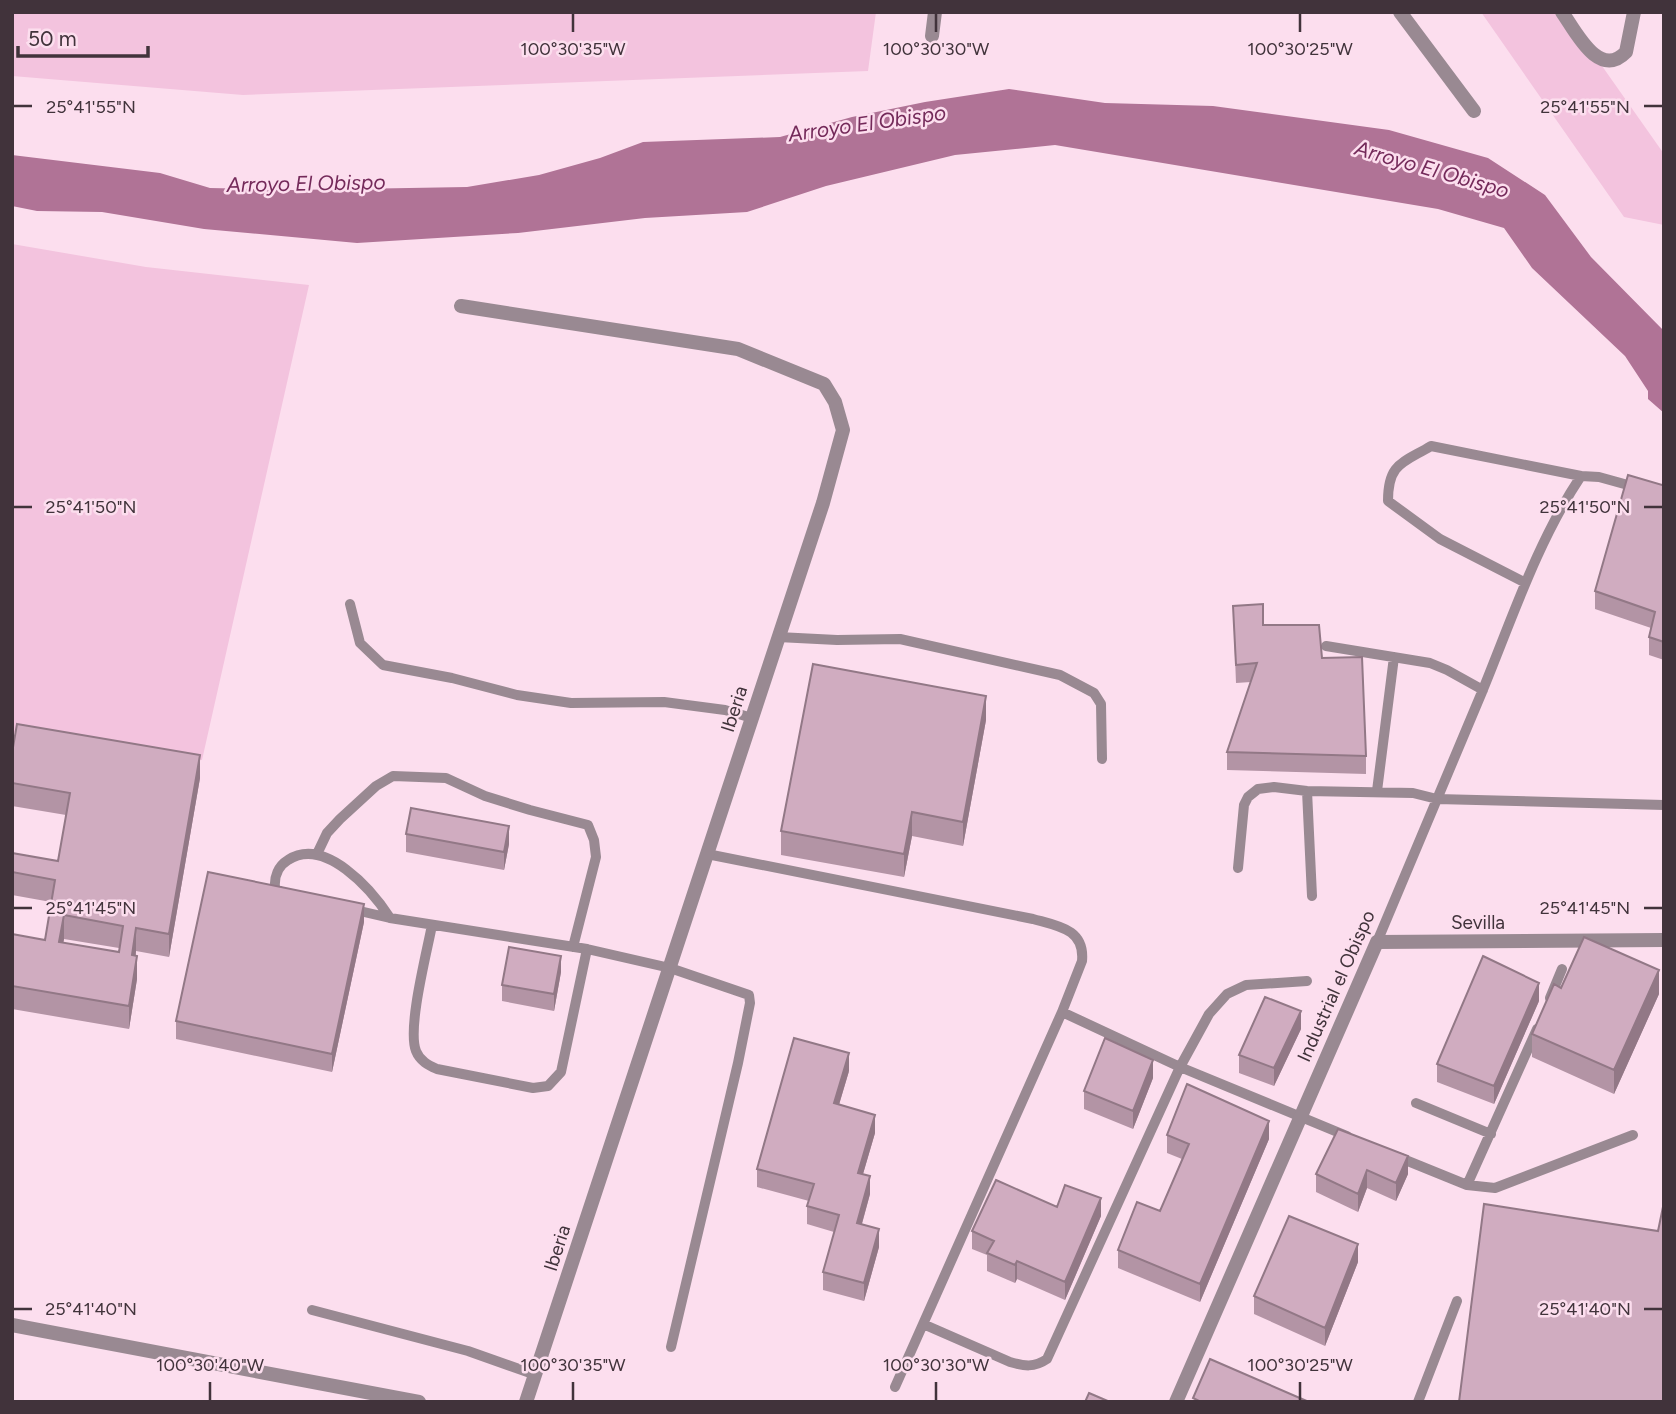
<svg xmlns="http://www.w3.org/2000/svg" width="1676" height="1414" viewBox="0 0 1676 1414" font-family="Figtree,sans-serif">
<rect width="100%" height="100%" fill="#fcdeee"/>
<path fill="#f3c3de" d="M12 12H876L868 71 243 95 12 76Z
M1481 12H1564L1664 154V225L1624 217Z
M12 244 146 267 309 285 202 760 12 732Z"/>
<path fill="#b07396" d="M1009 89 1105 103 1213 106 1389 130 1488 158 1545 195 1591 257 1664 331V413L1648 399V391L1625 356 1532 268 1504 228 1438 209 1055 145 955 155 826 186 747 212 645 218 518 233 357 243 204 229 102 212 37 211 12 206V155L160 173 210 188 293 190 467 187 539 175 600 158 643 142 780 137 852 117 925 102Z"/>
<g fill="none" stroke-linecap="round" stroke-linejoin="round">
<path stroke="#998992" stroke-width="10" d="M1524 582 1440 539 1388 501C1388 463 1403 463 1431 446L1581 476
M350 604 360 643 383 665 452 678 517 695 571 703 664 702 725 710 752 718
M778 637 837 640 900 639 1060 675 1094 693 1101 704 1102 759
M1326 646 1430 663 1447 670 1483 690
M1307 791 1312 896
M1377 791 1394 657
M317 854 327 833 340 819 376 786 393 776 446 778 485 796 530 810 588 825 594 840 596 857 573 947
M707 854 1033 919C1058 926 1085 929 1082 961L1062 1012
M1238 868 1244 805 1248 797 1258 789 1274 787 1307 791 1413 793 1437 799 1664 805
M284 894 275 888C274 877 278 866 288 860 325 836 372 890 390 918
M351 909 390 918 587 949 670 968 749 995 750 1003 738 1063 671 1347
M432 925C427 952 407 1028 416 1051 420 1061 428 1065 437 1069L533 1088 548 1086 561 1072 587 949
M1377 942C1412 859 1447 776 1482 692 1512 619 1537 542 1581 476L1599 477 1664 495
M1550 998 1562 969
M1416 1103 1491 1134
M1398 1157 1467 1185 1537 1029
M1467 1185 1495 1188 1633 1135
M312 1310 468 1351 536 1375
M923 1324 1010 1362C1024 1366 1034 1368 1047 1359L1180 1067 1209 1014 1227 994 1246 985 1307 981
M895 1387 1062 1012 1180 1067 1347 1136
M1418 1402 1457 1301"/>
<path stroke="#998992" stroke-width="14" d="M1400 12 1474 111
M1562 12C1576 32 1599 80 1626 52L1634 12
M932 36 935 12
M461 306 738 349 824 384 835 402 843 430 823 503 526 1402
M12 1325 419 1402
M1176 1402 1377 942 1664 940"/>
</g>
<path fill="#b394a5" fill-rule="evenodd" d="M1664 484V660L1649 655V637L1651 628 1595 609V591L1662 485Z
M1233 606 1322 658 1366 756V774L1227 770V752L1251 682 1236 683Z
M986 720 963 846 912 836 904 877 781 855V831Z
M12 753 200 778 169 957 136 951V955L137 979 129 1029 12 1009V934L45 940 51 902 12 895V853L58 861 66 815 12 806ZM64 939 119 948V952L63 943Z
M406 834 509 844 504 870 406 852Z
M364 922 332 1072 176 1039V1021Z
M561 972 554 1011 502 1001V985Z
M1561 988 1659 994 1614 1094 1532 1057V1034Z
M1539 1001 1494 1104 1437 1082V1064Z
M1301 1029 1274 1086 1239 1073V1055Z
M849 1071 839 1105 875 1133 863 1174 870 1194 862 1224 879 1247 864 1301 823 1290V1272L834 1232 807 1224V1206L809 1201 757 1187V1169Z
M1153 1078 1133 1129 1084 1109V1091Z
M1338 1129 1408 1174 1396 1201 1367 1188 1358 1212 1316 1192V1174Z
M1167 1135 1269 1139 1200 1302 1118 1268V1250L1160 1211 1182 1159 1167 1153Z
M1057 1207 1101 1216 1065 1300 1017 1279 1015 1283 987 1271V1255L972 1249V1231Z
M1358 1262 1325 1346 1254 1314V1296Z"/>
<path fill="#927886" d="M986 696V720L963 846V822Z
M200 755V778L169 957V934Z
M912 812V836L904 877V854Z
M509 826V844L504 870V852Z
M364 904V922L332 1072V1054Z
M64 915V939L59 965V942Z
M136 928V951L132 978V955Z
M137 956V979L129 1029V1006Z
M561 956V972L554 1011V994Z
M1659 970V994L1614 1094V1070Z
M1539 983V1001L1494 1104V1086Z
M1301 1011V1029L1274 1086V1068Z
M849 1053V1071L834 1121V1103Z
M1153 1060V1078L1133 1129V1111Z
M875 1115V1133L858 1191V1173Z
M1269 1121V1139L1200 1302V1284Z
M1408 1156V1174L1396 1201V1183Z
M1367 1170V1188L1358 1212V1194Z
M870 1176V1194L857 1241V1223Z
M1101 1198V1216L1065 1300V1282Z
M879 1229V1247L864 1301V1283Z
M1358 1244V1262L1325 1346V1328Z
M1017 1261V1279L1015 1283V1265Z"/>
<path fill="#d0acc0" stroke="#927886" stroke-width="2" fill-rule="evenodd" d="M1628 475 1662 485 1664 484V642L1649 637 1655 612 1595 591Z
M1263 604V625H1319L1322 658 1362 657 1366 756 1227 752 1257 663 1236 665 1233 606Z
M813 664 986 696 963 822 912 812 904 854 781 831Z
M17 724 200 755 169 934 136 928 132 955 137 956 129 1006 12 986V934L45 940 55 880 12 872V853L58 861 70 793 12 783V753ZM64 915 123 926 119 952 59 942Z
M411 808 509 826 504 852 406 834Z
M208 872 364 904 332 1054 176 1021Z
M1584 937 1659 970 1614 1070 1532 1034 1554 984 1561 988Z
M509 947 561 956 554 994 502 985Z
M1483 956 1539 983 1494 1086 1437 1064Z
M1265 997 1301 1011 1274 1068 1239 1055Z
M794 1038 849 1053 834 1103 875 1115 858 1173 870 1176 857 1223 879 1229 864 1283 823 1272 839 1215 807 1206 814 1184 757 1169Z
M1105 1038 1153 1060 1133 1111 1084 1091Z
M1187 1084 1269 1121 1200 1284 1118 1250 1137 1202 1160 1211 1189 1144 1167 1135Z
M1338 1129 1408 1156 1396 1183 1367 1170 1358 1194 1316 1174Z
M996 1180 1057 1207 1065 1185 1101 1198 1065 1282 1017 1261 1015 1265 987 1253 994 1241 972 1231Z
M1664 1202V1402H1459L1484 1204 1658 1231Z
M1289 1216 1358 1244 1325 1328 1254 1296Z
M1210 1359 1309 1402H1201L1193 1398Z
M1089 1393 1110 1402H1085Z"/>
<path fill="none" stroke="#41333b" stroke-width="2.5" d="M573 14V32M936 14V32M1300 14V32M14 106H32M1644 106H1662M14 507H32M1644 507H1662M14 908H32M1644 908H1662M14 1309H32M1644 1309H1662M210 1382V1400M573 1382V1400M936 1382V1400M1300 1382V1400"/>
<g text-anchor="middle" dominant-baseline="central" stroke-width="5" stroke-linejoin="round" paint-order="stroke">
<g font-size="19" fill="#41333b" stroke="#fcdeee">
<text transform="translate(734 709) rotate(-72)">Iberia</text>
<text x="1478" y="922">Sevilla</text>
<text transform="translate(1336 986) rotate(-66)">Industrial el Obispo</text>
<text transform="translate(557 1248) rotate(-72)">Iberia</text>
</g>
<g font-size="21" font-style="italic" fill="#742a5a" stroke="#fcdeee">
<text transform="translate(867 123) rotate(-8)">Arroyo El Obispo</text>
<text transform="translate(1432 169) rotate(16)">Arroyo El Obispo</text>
<text transform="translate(306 183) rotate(-1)">Arroyo El Obispo</text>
</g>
</g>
<g font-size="18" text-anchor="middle" fill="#41333b" stroke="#fcdeee" stroke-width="5" stroke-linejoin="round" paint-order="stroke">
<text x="573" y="55">100°30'35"W</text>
<text x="936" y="55">100°30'30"W</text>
<text x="1300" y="55">100°30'25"W</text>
<text x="91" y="113">25°41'55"N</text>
<text x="1585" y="113">25°41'55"N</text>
<text x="91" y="513">25°41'50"N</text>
<text x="1585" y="513">25°41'50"N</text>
<text x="91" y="914">25°41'45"N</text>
<text x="1585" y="914">25°41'45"N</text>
<text x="91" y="1315">25°41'40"N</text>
<text x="1585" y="1315">25°41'40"N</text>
<text x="210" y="1371">100°30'40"W</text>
<text x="573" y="1371">100°30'35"W</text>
<text x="936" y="1371">100°30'30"W</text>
<text x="1300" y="1371">100°30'25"W</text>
</g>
<rect width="1676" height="1414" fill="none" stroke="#41333b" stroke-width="28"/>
<path d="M18 46v10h130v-10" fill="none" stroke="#41333b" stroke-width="3.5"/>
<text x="28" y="46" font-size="21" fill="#41333b" stroke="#fcdeee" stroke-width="5" paint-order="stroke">50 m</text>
</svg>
